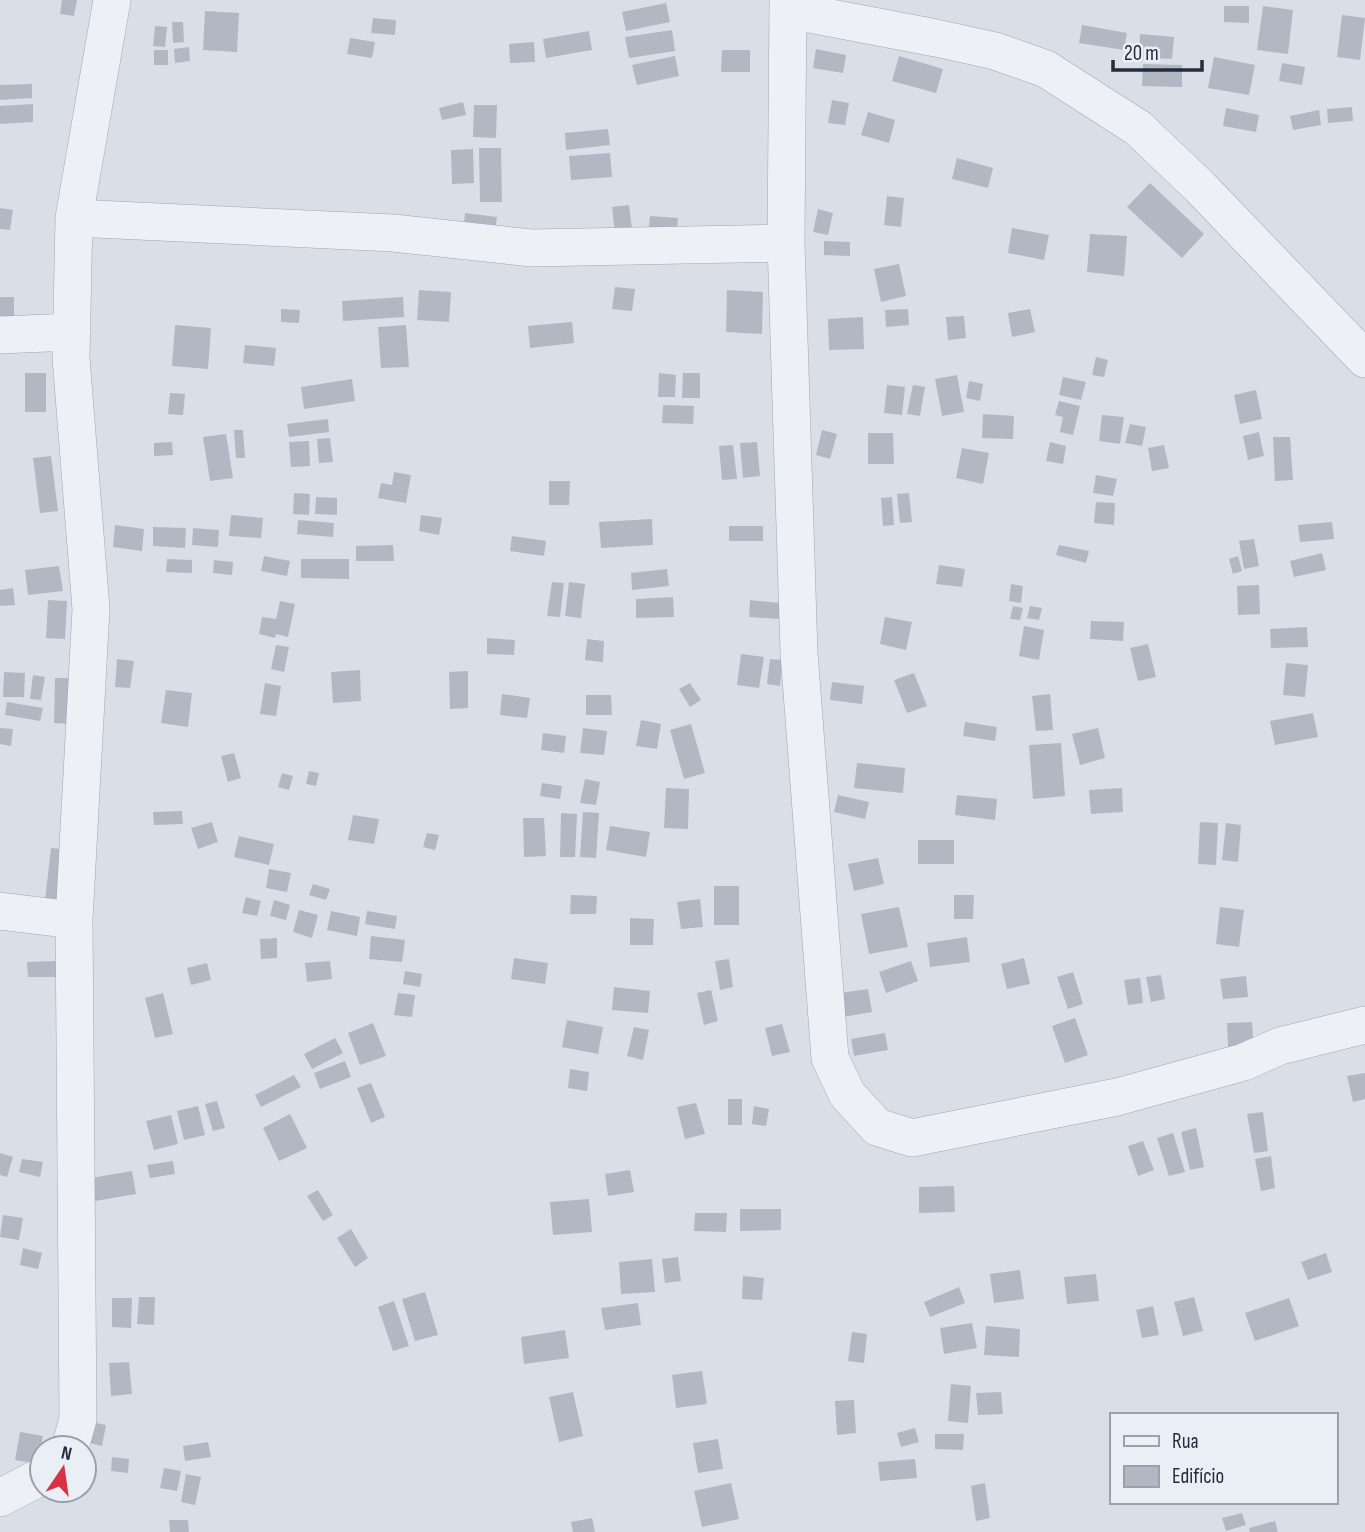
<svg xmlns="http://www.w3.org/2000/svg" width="1365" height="1532" viewBox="0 0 1365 1532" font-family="'Sofia Sans Condensed',sans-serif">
<rect width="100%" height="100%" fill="#dadfe7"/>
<path fill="#b1b8c4" d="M62 0H77L74 16 60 14Z
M666 3 670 22 626 31 622 12Z
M1224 6H1249V23L1224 22Z
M1263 6 1293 10 1288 54 1257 50Z
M205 11 239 13 237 52 203 50Z
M1342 15 1365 18 1360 60 1337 57Z
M373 18 396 20 395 35 371 33Z
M172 22H183L184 42 173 43Z
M1082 25 1127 33 1124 50 1079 43Z
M155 26 167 27 165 47 153 46Z
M672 30 675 51 629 58 625 37Z
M589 31 592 50 546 58 543 39Z
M1140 34 1174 37 1172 59 1139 57Z
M350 38 375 42 372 58 347 54Z
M534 42 535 62 510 63 509 44Z
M189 47 190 61 175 63 174 49Z
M816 49 846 55 843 73 813 68Z
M154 50H168V65H154Z
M722 50H750V72H721Z
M675 56 679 76 637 85 632 65Z
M899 56 943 69 936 93 892 81Z
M1214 57 1255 65 1249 95 1208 88Z
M1282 63 1305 67 1302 85 1279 81Z
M1143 64 1182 65V87L1142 86Z
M32 84V98L0 100V85Z
M832 100 849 103 845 125 828 123Z
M463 102 466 115 442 120 439 108Z
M33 104V122L0 124V106Z
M474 105H497L496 138 473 137Z
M1352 107 1353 121 1328 123 1327 109Z
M1226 108 1259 115 1256 132 1223 126Z
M1319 110 1321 125 1293 130 1290 116Z
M868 112 895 120 889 143 861 135Z
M608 129 610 145 566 150 565 133Z
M479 148H501L502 202H480Z
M473 149 474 183 452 184 451 150Z
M610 153 612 177 571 180 569 156Z
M957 158 993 168 988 188 952 179Z
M1150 183 1204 234 1182 258 1127 207Z
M887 196 904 198 901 227 884 225Z
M629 205 634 245 615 234 612 207Z
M0 208 13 210 10 230 0 229Z
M818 209 833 213 828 235 813 232Z
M465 213 497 217 494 237 463 233Z
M650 216 678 218 675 252 647 250Z
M1012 228 1049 235 1044 260 1008 253Z
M1090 234 1127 236 1124 276 1087 272Z
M824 241 850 242V256L824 255Z
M899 264 906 296 881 302 874 269Z
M615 287 635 289 632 311 612 309Z
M419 290 451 292 449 322 417 320Z
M727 290 763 292 762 334 726 332Z
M0 297H14V321H0Z
M403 297 404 317 343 321 342 301Z
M281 309 300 310 299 323 281 322Z
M908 309 909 325 886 327 885 310Z
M1030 309 1035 332 1012 337 1008 313Z
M964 316 966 338 948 340 946 317Z
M863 317 864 349 829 350 828 319Z
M572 322 574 343 530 348 528 326Z
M175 325 211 328 208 369 172 366Z
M406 325 409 367 381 368 378 327Z
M245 345 276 348 274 366 243 363Z
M1096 357 1108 360 1104 377 1092 375Z
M25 373H46V412H25Z
M659 373 676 375 675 397H658Z
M683 373H700V398H682Z
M957 375 964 412 942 416 935 379Z
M1063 377 1086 382 1081 400 1059 395Z
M352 379 355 401 304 409 301 387Z
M969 381 983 384 980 401 966 398Z
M887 385 905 387 902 415 884 413Z
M913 385 925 387 920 416 907 414Z
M1256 390 1262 419 1240 424 1234 395Z
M170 393 185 394 183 415 168 414Z
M1059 401 1080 406 1073 435 1060 432 1063 417 1055 415Z
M663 405 694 406 693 424 662 423Z
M983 414 1014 416 1013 439 982 438Z
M1102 415 1124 417 1120 444 1099 441Z
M328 419 329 432 289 437 287 424Z
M1130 424 1146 427 1142 446 1125 443Z
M234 430H243L245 458H236Z
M822 430 837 434 830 459 816 455Z
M1259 432 1264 456 1248 460 1243 436Z
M868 433H893L894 464H868Z
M226 434 233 478 210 481 203 437Z
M1273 437H1290L1293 480 1275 481Z
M330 438 333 462 319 463 317 439Z
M309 441 310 466 291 467 289 442Z
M172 442 173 455 154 456V443Z
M757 442 760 476 743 478 740 443Z
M1050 442 1066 446 1063 464 1046 461Z
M733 445 737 479 722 480 719 446Z
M1164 445 1169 468 1152 471 1148 448Z
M962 448 989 453 983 484 956 478Z
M51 456 58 511 40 513 33 458Z
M394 472 411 475 406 503 378 498 381 483 392 485Z
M1096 475 1117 479 1113 496 1093 493Z
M549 481H570L569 505H549Z
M294 493 310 494 309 515 293 514Z
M909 493 912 522 900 523 897 494Z
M316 497 337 498V515L315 514Z
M892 497 894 525 883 526 881 498Z
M1096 502 1115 503 1114 525 1094 523Z
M231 515 263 518 261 538 229 536Z
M421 515 442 518 439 535 419 531Z
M652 519 653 545 601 548 599 522Z
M298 520 334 523 333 537 297 534Z
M1332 522 1334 539 1300 542 1298 525Z
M115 525 144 529 142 551 113 547Z
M729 526H763V541H729Z
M153 527 186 528 185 548 153 546Z
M193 528 219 530 218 547 192 545Z
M512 536 546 541 544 556 510 551Z
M1254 539 1259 566 1244 569 1239 541Z
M393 545 394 561H356V546Z
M1059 545 1089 551 1086 563 1056 555Z
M1322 553 1326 570 1294 577 1290 561Z
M264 556 290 561 287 576 261 571Z
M1238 556 1242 571 1233 574 1229 559Z
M167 559 192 560V573L166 572Z
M301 559H349V579L301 578Z
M214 560 233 562 232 575 213 573Z
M939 565 965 569 962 587 936 584Z
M59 566 63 591 28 595 25 570Z
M667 569 669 586 632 590 631 573Z
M552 582 564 583 560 617 547 616Z
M569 582 585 584 581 618 565 616Z
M1011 584 1023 586 1021 603 1009 601Z
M1259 585 1260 614 1238 615 1237 586Z
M13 588 15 605 0 606V590Z
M673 597 674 617 636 618V599Z
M48 600 67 601 65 639 46 638Z
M750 600 780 603 779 619 749 617Z
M280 601 295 604 288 637 276 634 275 638 259 634 262 617 276 619Z
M1013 606 1023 608 1020 620 1010 619Z
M1030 606 1042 608 1039 620 1027 618Z
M885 617 912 622 906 650 880 644Z
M1091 621 1124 622 1123 641 1090 639Z
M1024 626 1044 630 1039 660 1019 656Z
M1307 627 1308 647 1271 648 1270 629Z
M487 638 515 640 514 655 487 654Z
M587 639 604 641 603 662 585 660Z
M1148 644 1156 677 1138 681 1130 648Z
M276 645 289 647 284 672 271 669Z
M741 654 764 657 759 688 737 685Z
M117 659 134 661 130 688 115 687Z
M770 659 783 660 780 686 767 684Z
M1286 663 1308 665 1305 697 1283 695Z
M360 670 361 701 333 703 331 672Z
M468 671V708L450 709 449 672Z
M4 672 25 673 24 697H3Z
M914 673 927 706 907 713 894 680Z
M33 675 45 677 41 700 30 699Z
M55 678H71V724L54 723Z
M832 682 864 686 862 704 830 700Z
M265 683 281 686 276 716 260 714Z
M690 683 701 700 690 707 679 689Z
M166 690 192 693 188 727 161 723Z
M502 694 530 698 527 718 500 715Z
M1050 694 1053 730 1036 731 1032 696Z
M586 695H611L612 715H586Z
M7 702 43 708 40 721 5 715Z
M1313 713 1318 737 1275 745 1270 721Z
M641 720 661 724 657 749 636 746Z
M965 722 997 727 995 741 963 736Z
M691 724 705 773 684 779 670 730Z
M0 728 13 729 11 746 0 744Z
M583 728 607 731 604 755 580 753Z
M1098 728 1105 758 1080 765 1072 734Z
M543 733 566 736 564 753 541 750Z
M1061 743 1065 796 1033 799 1029 745Z
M234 753 241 778 228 782 221 756Z
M857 763 905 768 903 793 854 788Z
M309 771 319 773 316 786 306 784Z
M282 773 293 776 289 790 278 787Z
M585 779 600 782 596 805 580 803Z
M542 783 562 786 560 799 540 796Z
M666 788 689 789 688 829 664 828Z
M1122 788 1123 812 1091 814 1089 790Z
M838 795 869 802 865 819 834 812Z
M957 795 997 799 995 820 955 815Z
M182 811 183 824 154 825 153 812Z
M583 812 599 813 596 858 580 857Z
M561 813 577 814 575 857H560Z
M353 815 379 819 374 844 348 840Z
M523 818H544L546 856 524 857Z
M212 822 218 842 198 849 191 828Z
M1200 822 1218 823 1216 865 1198 864Z
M1226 823 1241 825 1238 862 1222 860Z
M610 826 650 832 646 857 606 850Z
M427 833 439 835 435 850 423 847Z
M239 836 274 844 269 865 234 857Z
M918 840H954V864H918Z
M51 848 73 850 67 911 44 909Z
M878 858 884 884 854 891 848 864Z
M269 869 291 873 287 892 266 888Z
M313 884 330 889 326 900 309 895Z
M714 886H739V925H714Z
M571 895 597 896 596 914H570Z
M954 895H974L973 919H954Z
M246 897 261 901 257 916 242 913Z
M700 899 703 927 681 929 677 902Z
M274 900 290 905 286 920 270 916Z
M899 907 908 947 869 954 861 914Z
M1220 907 1244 910 1239 947 1216 944Z
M299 910 318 915 312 938 293 932Z
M331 911 360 917 357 936 327 930Z
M367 911 397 916 395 929 365 924Z
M630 918 654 919 653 945H630Z
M371 936 405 940 402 962 369 959Z
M967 937 970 962 930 967 927 943Z
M277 938V958L261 959 260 939Z
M514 958 548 963 545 984 511 979Z
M1024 958 1030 984 1007 989 1001 964Z
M729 959 733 987 720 990 715 961Z
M56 961 57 977H28L27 962Z
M330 961 332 979 307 982 305 963Z
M911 961 918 981 886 993 879 972Z
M207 963 211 980 191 985 187 968Z
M405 971 422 974 420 987 403 984Z
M1073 972 1083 1004 1068 1009 1057 977Z
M1161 975 1165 999 1151 1002 1146 977Z
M1246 976 1248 997 1223 999 1220 979Z
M1140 978 1143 1003 1128 1005 1124 980Z
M614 987 650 991 648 1013 612 1010Z
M868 989 872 1012 837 1018 833 994Z
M711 990 718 1021 704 1025 697 993Z
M163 993 173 1034 155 1038 145 998Z
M398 993 415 995 412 1017 394 1015Z
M1075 1018 1088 1055 1065 1063 1052 1026Z
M567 1020 603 1027 598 1054 562 1047Z
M1252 1022 1255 1066 1229 1068 1227 1023Z
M373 1023 386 1056 360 1065 348 1033Z
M782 1024 790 1052 772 1056 765 1028Z
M634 1027 649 1030 643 1060 627 1056Z
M885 1033 888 1050 854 1056 851 1039Z
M335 1038 343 1053 312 1069 304 1054Z
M345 1061 351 1077 320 1089 314 1073Z
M570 1069 589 1072 587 1091 568 1088Z
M1365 1073V1099L1353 1102 1347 1076Z
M294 1075 301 1087 261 1107 255 1095Z
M371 1083 385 1117 371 1123 357 1088Z
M728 1099H742V1125H728Z
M217 1101 225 1128 213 1131 205 1104Z
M696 1103 705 1134 685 1139 677 1107Z
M198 1106 205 1135 184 1140 177 1111Z
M754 1106 769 1109 766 1126 752 1124Z
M1263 1112 1268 1151 1254 1153 1247 1114Z
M290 1114 307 1148 279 1161 263 1128Z
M171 1115 178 1144 154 1150 146 1121Z
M1196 1128 1204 1167 1190 1170 1181 1132Z
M1173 1133 1185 1172 1169 1176 1157 1138Z
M1143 1141 1154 1170 1138 1176 1128 1146Z
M0 1153 13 1157 7 1177 0 1175Z
M1271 1156 1275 1188 1261 1191 1255 1159Z
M22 1159 43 1162 40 1177 19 1172Z
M173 1161 175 1174 150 1178 147 1165Z
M630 1170 634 1192 608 1196 605 1174Z
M132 1171 136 1194 95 1201 91 1178Z
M954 1186 955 1212 919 1213V1187Z
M318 1190 333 1215 323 1221 307 1196Z
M589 1199 592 1232 553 1235 550 1202Z
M740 1209H781V1230L740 1231Z
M695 1213H727L726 1232 694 1231Z
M3 1215 23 1218 19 1240 0 1237Z
M351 1229 368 1258 355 1267 337 1238Z
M23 1248 42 1253 38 1269 20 1265Z
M1326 1253 1332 1272 1308 1280 1301 1262Z
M678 1257 681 1281 665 1283 662 1259Z
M652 1259 655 1292 621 1294 619 1262Z
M1020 1270 1024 1299 994 1303 990 1274Z
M1096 1274 1099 1301 1067 1304 1064 1277Z
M743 1276 764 1278 762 1300 742 1299Z
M959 1287 965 1303 930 1317 924 1302Z
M425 1292 438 1335 415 1341 402 1299Z
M139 1297H155L154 1325 137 1324Z
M1194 1297 1203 1331 1183 1336 1174 1302Z
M112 1298H132L131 1328 112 1327Z
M1289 1298 1299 1326 1255 1341 1245 1313Z
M394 1301 409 1346 393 1351 378 1307Z
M638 1303 641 1325 605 1330 601 1308Z
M1153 1306 1159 1335 1142 1338 1136 1310Z
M972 1323 977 1348 944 1354 940 1328Z
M986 1326 1020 1329 1019 1357 984 1355Z
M565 1330 569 1358 524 1364 521 1337Z
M852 1332 867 1334 864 1363 848 1361Z
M129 1362 132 1394 111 1396 109 1363Z
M702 1371 707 1404 676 1408 672 1375Z
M951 1384 971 1386 968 1423 948 1421Z
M573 1392 583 1436 559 1442 549 1397Z
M1001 1392 1003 1414 978 1415 976 1393Z
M854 1400 856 1433 837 1435 835 1401Z
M90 1422 106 1425 102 1446 86 1442Z
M915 1428 919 1442 901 1447 897 1433Z
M20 1432 43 1436 38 1464 15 1460Z
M935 1434H964L963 1450 935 1449Z
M718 1439 723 1469 698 1473 693 1443Z
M208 1442 211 1457 185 1461 183 1446Z
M112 1457 129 1459 128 1473 111 1471Z
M915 1459 917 1478 880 1481 878 1462Z
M164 1468 181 1471 177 1491 160 1488Z
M186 1474 201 1477 195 1505 181 1502Z
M731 1483 739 1519 702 1527 694 1491Z
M985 1483 990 1518 976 1521 971 1486Z
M1242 1513 1246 1525 1226 1531 1222 1518Z
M592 1518 595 1532H573L571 1522Z
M169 1520H188L189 1532H170Z
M1275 1521 1278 1532H1250L1249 1528Z"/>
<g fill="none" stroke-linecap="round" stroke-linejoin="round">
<g stroke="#9fa6b1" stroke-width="38">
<path id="minor" d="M788 0 786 243 799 653 830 1058 847 1094 877 1127 912 1138 1117 1097 1244 1062 1280 1046 1365 1025
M789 10 936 38 995 51 1046 69 1138 128 1200 187 1365 359
M74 218 393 233 531 248 786 243
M0 335 72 332
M0 911 74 920
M70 1448 78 1419 74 920 91 609 71 358 74 218 112 0
M0 1498 42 1476"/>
</g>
<use href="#minor" stroke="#edf0f5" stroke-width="37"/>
</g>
<rect x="1110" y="1413" width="228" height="91" fill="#eaeef5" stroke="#9aa0ac" stroke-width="2"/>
<rect x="1124" y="1436" width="35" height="10" fill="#edf0f5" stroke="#9aa0ac" stroke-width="2"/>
<text x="1172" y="1448" font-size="21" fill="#232c3e">Rua</text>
<rect x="1124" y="1466" width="35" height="21" fill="#b1b8c4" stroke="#9aa0ac" stroke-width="2"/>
<text x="1172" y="1483" font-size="21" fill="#232c3e">Edifício</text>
<g transform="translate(63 1469) rotate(13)"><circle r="33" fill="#eaeef5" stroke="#9aa0ac" stroke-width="2"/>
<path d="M0-5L12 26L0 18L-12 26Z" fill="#da3145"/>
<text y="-10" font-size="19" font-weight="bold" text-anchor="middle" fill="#232c3e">N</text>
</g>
<path d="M1113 60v10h89v-10" fill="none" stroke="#232c3e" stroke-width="3.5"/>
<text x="1124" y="60" font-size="21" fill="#232c3e" stroke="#eaeef5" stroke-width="5" paint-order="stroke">20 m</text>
</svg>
